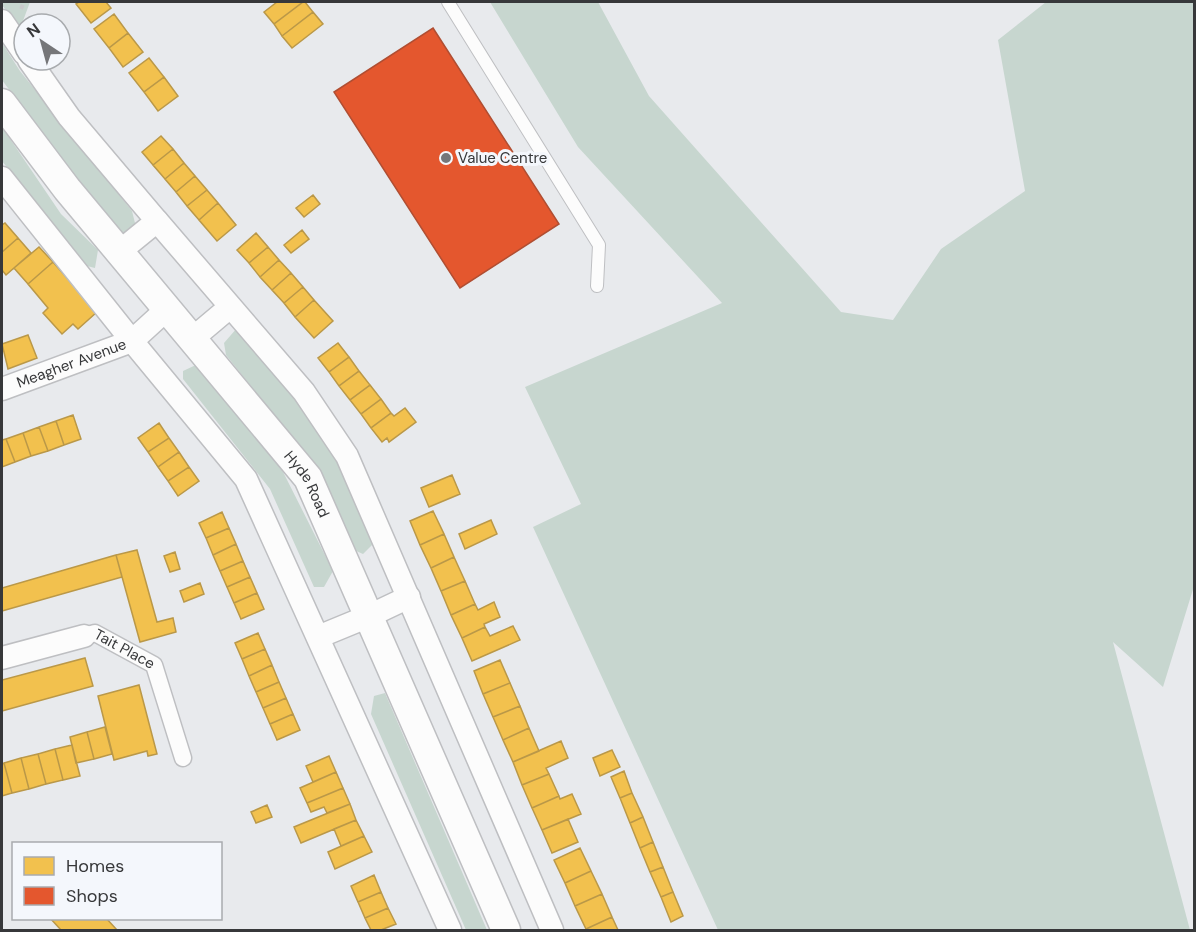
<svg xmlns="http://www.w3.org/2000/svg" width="1196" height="932" viewBox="0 0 1196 932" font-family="'DM Sans',sans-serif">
<rect width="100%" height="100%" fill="#e8eaed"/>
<path fill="#c7d6cf" d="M2 2H30L20 29 2 5Z
M490 2H598L649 96 841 312 893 320 941 249 1025 191 998 40 1046 2H1194V586L1163 687 1113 642 1190 930H718L533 527 581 504 525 387 722 303 578 147Z
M2 43 20 71 132 211 136 227 126 236 112 229 2 80Z
M2 127 61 214 98 250 95 268 83 265 2 161Z
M237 328 331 442 374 543 363 554 354 550 311 462 226 355 224 343Z
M198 364 278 462 333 571 324 587H314L270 489 183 379V371Z
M385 693 487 930H466L371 714 374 696Z"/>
<path fill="#f2c14e" stroke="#ba9848" stroke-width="1.5" d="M79 2H106L111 8 91 23 76 4Z
M277 2H303L274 24 264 12Z
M303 2H305L313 12 282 36 274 24Z
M313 12 323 24 292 48 282 36Z
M114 14 128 33 109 48 94 29Z
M128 33 143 52 123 67 109 48Z
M149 58 164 77 144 92 129 73Z
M164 77 178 96 158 111 144 92Z
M161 136 173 149 153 165 142 152Z
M173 149 184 163 165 179 153 165Z
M184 163 195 176 176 192 165 179Z
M195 176 207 190 187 206 176 192Z
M207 190 218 203 199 220 187 206Z
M313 195 320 204 304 217 296 208Z
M218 203 236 225 217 241 199 220Z
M5 223 18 238 2 252V225Z
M302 230 309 239 291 253 284 245Z
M256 233 268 247 249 263 237 250Z
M18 238 31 253 6 275 2 270V252Z
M39 247 53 262 28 284 14 268Z
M268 247 279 260 260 277 249 263Z
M279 260 291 273 272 290 260 277Z
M53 262 97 312 78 329 73 324 62 334 43 313 48 308 28 284Z
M291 273 303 287 284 303 272 290Z
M303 287 314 300 295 317 284 303Z
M314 300 333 321 314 338 295 317Z
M28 335 37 358 8 369 2 344Z
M338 343 349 357 329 372 318 358Z
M349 357 359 371 339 386 329 372Z
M359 371 370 385 350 400 339 386Z
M370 385 381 399 361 414 350 400Z
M381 399 391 413 371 428 361 414Z
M405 408 416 422 389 442 387 438 382 442 371 428 391 413 394 416Z
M73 415 81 439 64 445 56 421Z
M56 421 64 445 48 451 39 427Z
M159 423 169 438 148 452 138 438Z
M39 427 48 451 31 456 23 433Z
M23 433 31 456 15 462 6 439Z
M169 438 179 452 158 467 148 452Z
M6 439 15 462 2 467V440Z
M179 452 189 467 168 481 158 467Z
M189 467 199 481 178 496 168 481Z
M452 475 460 494 429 507 421 488Z
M433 511 444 534 420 545 410 521Z
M222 512 229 528 206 538 199 523Z
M491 520 497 534 465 549 459 534Z
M229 528 236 544 213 555 206 538Z
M444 534 454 557 431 568 420 545Z
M236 544 243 561 220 571 213 555Z
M137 550 157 622 173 618 176 632 140 642 116 555Z
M175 552 180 569 170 572 164 556Z
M116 555 122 577 2 611V588Z
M454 557 465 581 441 591 431 568Z
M243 561 250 577 227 587 220 571Z
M250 577 257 593 234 603 227 587Z
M465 581 475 604 451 615 441 591Z
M200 583 204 594 184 602 180 591Z
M257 593 264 609 241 619 234 603Z
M494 602 500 617 484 624 485 627 462 638 451 615 475 604 478 610Z
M513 626 520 640 472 661 462 638 485 627 490 636Z
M258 633 265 649 242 659 235 643Z
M265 649 272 665 249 676 242 659Z
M85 658 93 686 2 711V680Z
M500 660 510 683 483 694 474 671Z
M272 665 279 682 256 692 249 676Z
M279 682 286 698 263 708 256 692Z
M510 683 520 706 493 717 483 694Z
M139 685 157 754 148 756 147 751 114 760 98 696Z
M286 698 293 714 270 724 263 708Z
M520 706 529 728 503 740 493 717Z
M293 714 300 730 277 740 270 724Z
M105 727 112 754 94 759 87 732Z
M529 728 539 751 513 762 503 740Z
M87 732 94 759 76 763 70 737Z
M561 741 568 758 546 768 549 774 522 785 513 762Z
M72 745 80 776 63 780 55 749Z
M55 749 63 780 46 784 38 754Z
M612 750 620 767 600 776 593 758Z
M38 754 46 784 29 789 21 758Z
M329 756 336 772 313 782 306 766Z
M21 758 29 789 12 793 4 763Z
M4 763 12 793 2 796V764Z
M624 771 632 793 620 798 611 777Z
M336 772 343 788 307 803 300 788Z
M549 774 559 796 532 808 522 785Z
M343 788 350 804 327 813 324 807 311 812 307 803Z
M632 793 643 817 630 823 620 798Z
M572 794 581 814 542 830 532 808 559 796 560 799Z
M350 804 356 820 301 843 294 827Z
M267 805 272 817 256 823 251 812Z
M643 817 653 842 640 848 630 823Z
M568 819 578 842 552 853 542 830Z
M356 820 364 836 341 846 334 829Z
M364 836 372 852 335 869 328 852Z
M653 842 663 867 650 872 640 848Z
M580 848 591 871 565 883 554 860Z
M663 867 673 892 661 897 650 872Z
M591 871 602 894 575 906 565 883Z
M374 875 381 892 358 902 351 886Z
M381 892 388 908 365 918 358 902Z
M673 892 683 916 671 922 661 897Z
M602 894 612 917 586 929 575 906Z
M388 908 396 924 381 930H371L365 918Z
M612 917 618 930H586V929Z
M50 918H106L117 930H61Z"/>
<path fill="#e4572e" stroke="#b04e32" stroke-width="1.5" d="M433 28 559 224 460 288 334 92Z"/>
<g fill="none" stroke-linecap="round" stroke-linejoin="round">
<g stroke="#bebfc2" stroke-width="14">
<path id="service" d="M448 2 599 245 597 286"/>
</g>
<g stroke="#bebfc2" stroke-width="19">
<g id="pedestrian">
<path id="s1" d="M84 636 95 633 154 665 183 758"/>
</g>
</g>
<g stroke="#bebfc2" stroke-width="25">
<g id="minor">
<path d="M2 21 24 53"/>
<path d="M29 60 69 117 157 221 119 252"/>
<path d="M2 178 132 341 246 479 450 930"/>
<path d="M157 221 304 392 347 456 552 930"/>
<path d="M192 339 230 307"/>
<path id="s2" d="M2 389 132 341 166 310"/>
<path d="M318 637 369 616 409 597"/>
<path d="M2 658 84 636"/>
</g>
</g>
<g stroke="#bebfc2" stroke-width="31">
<g id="tertiary">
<path id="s3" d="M2 103 67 189 308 478 506 930"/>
</g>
</g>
<path stroke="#c9cacc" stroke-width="4" stroke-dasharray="4.5 4.5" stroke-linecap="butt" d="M21 9 24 2"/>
<use href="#service" stroke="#fcfcfc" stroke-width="12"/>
<use href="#pedestrian" stroke="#fcfcfc" stroke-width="16"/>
<use href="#minor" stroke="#fcfcfc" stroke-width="22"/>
<use href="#tertiary" stroke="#fcfcfc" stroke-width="28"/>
</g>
<circle fill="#757679" stroke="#f4f7fc" stroke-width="2" cx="446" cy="158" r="6"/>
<g text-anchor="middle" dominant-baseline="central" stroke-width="6" stroke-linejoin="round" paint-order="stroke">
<g font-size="15" fill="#37383a" stroke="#f4f7fc" text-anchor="start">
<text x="458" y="158">Value Centre</text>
</g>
<g font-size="15" fill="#37383a" stroke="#f4f7fc">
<text stroke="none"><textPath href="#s2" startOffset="74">Meagher Avenue</textPath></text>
<text stroke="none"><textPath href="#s3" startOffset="489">Hyde Road</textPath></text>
<text stroke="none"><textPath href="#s1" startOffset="45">Tait Place</textPath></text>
</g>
</g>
<rect width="1196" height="932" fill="none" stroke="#37383a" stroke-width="6"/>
<rect x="12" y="842" width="210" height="78" fill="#f4f7fc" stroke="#a8abae" stroke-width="1.5"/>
<rect x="24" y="857" width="30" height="18" fill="#f2c14e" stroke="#a8abae" stroke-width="1.5"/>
<text x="66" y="872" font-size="18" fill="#37383a">Homes</text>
<rect x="24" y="887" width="30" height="18" fill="#e4572e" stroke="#a8abae" stroke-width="1.5"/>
<text x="66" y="902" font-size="18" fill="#37383a">Shops</text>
<g transform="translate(42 42) rotate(324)"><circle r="28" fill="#f4f7fc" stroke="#a8abae" stroke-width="1.5"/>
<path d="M0-4.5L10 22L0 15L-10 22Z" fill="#757679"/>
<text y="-9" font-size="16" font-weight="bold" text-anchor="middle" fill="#37383a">N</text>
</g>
</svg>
